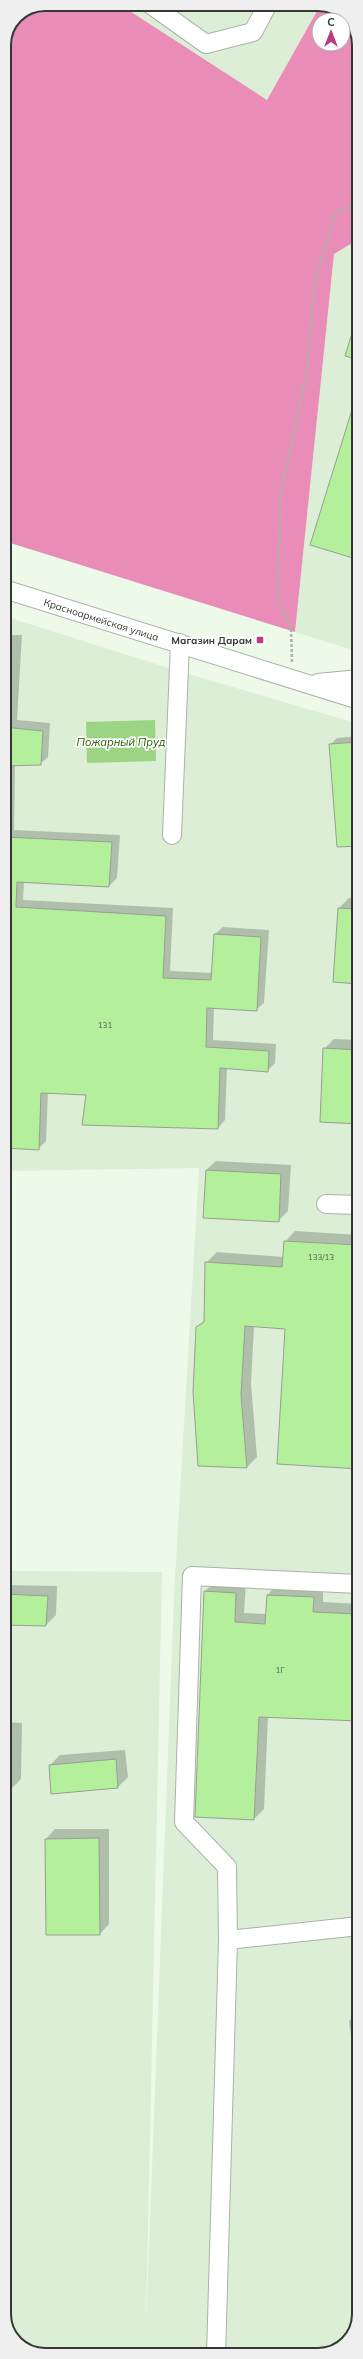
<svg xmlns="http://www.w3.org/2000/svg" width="363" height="2359" viewBox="0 0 363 2359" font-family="Mulish,sans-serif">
<rect width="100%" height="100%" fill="#edf9e9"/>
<path fill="#ddeed7" d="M119 4H321L267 100Z
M359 239V652L295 632 334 254Z
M4 616 178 671 359 724V2314L349 2341 323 2355H40L16 2343 4 2319V1571L162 1572 146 2325 174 1596 199 1168 4 1171Z"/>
<path fill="#e98cb8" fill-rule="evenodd" d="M45 4H119L267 100 321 4 347 16 359 40V239L334 254 295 632 4 541V45L16 16ZM319 20H343V44H319Z"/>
<path fill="#9bd583" d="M155 720 156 761 87 763 86 722Z"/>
<path fill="#0003" d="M359 390V551L353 557 312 544Z
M4 635H22L17 720 50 723 48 757 40 764 15 765 14 830 120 835 117 878 109 886 24 882 23 900 173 908 170 971 213 973 215 934 223 927 269 930 264 1003 256 1010 214 1008 213 1040 276 1044 275 1063 268 1070 227 1068 225 1120 218 1128 87 1094 48 1092 46 1141 38 1149 4 1147Z
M359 736V845L330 745 337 738Z
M349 898 359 899V983L339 908Z
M334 1039 359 1040V1123L324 1049Z
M216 1161 291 1165 288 1211 278 1221 206 1170Z
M295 1231 359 1235V1468L286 1328 254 1326 251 1384 257 1457 247 1467 199 1465 197 1327 205 1320 206 1263 217 1252 284 1257 285 1242Z
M215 1582 246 1583 244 1613 267 1614V1595L277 1585 323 1587V1602L359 1604V1720L268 1716 264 1809 254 1819 205 1591Z
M4 1585 57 1586 56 1615 46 1625 4 1624Z
M4 1722 22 1723 21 1779 11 1789H4Z
M125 1750 128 1777 118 1787 50 1765 60 1755Z
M55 1829H109V1924L100 1934 46 1839Z
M359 2011V2080H357L349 2021Z"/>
<path fill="#b4ef9c" stroke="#96a091" d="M356 320 359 321V360L345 356Z
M356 397H359V539L353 558 310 545Z
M4 727 43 731 41 765 4 766Z
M359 742V846L337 847 329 744Z
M4 837 112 842 109 887 17 882 16 907 166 916 163 978 211 980 214 934 261 937 257 1011 207 1008 206 1047 269 1051 268 1072 220 1068 218 1129 82 1125 86 1095 41 1093 39 1150 4 1148Z
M338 908 359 909V984L333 982Z
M323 1048 359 1050V1124L320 1122Z
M206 1170 281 1174 279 1222 203 1218Z
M284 1241 359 1245V1469L277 1464 285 1329 245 1326 241 1395 247 1468 198 1466 193 1392 196 1327 204 1322 205 1262 282 1267Z
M204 1591 236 1593 235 1622 265 1624 267 1595 314 1597 313 1612 359 1614V1721L259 1717 254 1820 195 1817Z
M4 1594 48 1596 46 1626 4 1625Z
M116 1759 118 1788 51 1794 49 1765Z
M99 1838 100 1935H46L45 1839Z"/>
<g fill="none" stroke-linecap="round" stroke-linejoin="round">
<g stroke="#a9b4a5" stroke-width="20">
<g id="minor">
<path d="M150 4 206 44 253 32 268 4"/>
<path id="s1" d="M4 589 359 700"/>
<path d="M318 683 359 679"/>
<path d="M172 835 180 643"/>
<path d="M326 1204 359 1205"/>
<path d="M228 1940 359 1926"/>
<path d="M216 2355 228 1940 227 1867 184 1822 192 1576 359 1584"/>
</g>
</g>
<path stroke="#aab4a7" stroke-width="2.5" stroke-dasharray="3 2" stroke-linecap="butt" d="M292 662 291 628 277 596 281 493 307 370 314 286 335 212 359 204"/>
<use href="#minor" stroke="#fff" stroke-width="18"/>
</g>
<rect fill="#bc3a82" stroke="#fff" stroke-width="1.5" x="256" y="636" width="8" height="8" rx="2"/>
<g text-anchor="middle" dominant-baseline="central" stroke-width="3.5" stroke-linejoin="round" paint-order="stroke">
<g font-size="8" fill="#53664c">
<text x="105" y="1025">131</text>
<text x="321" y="1257">133/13</text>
<text x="280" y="1670">1Г</text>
</g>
<g font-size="10" fill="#333832" stroke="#fff">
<text stroke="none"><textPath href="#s1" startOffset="102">Красноармейская улица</textPath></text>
</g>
<g font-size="10" font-weight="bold" fill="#333832" stroke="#fff" text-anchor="end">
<text x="252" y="640">Магазин Дарам</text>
</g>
<g font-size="11" font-style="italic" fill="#245800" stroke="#fff">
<text x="121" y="742">Пожарный Пруд</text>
</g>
</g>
<path d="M0 0H363V2359H0ZM45 11H318A34 34 0 0 1 352 45V2314A34 34 0 0 1 318 2348H45A34 34 0 0 1 11 2314V45A34 34 0 0 1 45 11Z" fill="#efefef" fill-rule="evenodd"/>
<path fill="none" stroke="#333832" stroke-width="2" d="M45 11H318A34 34 0 0 1 352 45V2314A34 34 0 0 1 318 2348H45A34 34 0 0 1 11 2314V45A34 34 0 0 1 45 11Z"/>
<g transform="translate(331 32)"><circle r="19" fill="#ffffff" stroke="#adafad"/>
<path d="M0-3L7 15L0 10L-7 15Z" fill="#bc3a82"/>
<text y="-6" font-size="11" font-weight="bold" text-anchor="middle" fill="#333832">С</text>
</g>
</svg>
